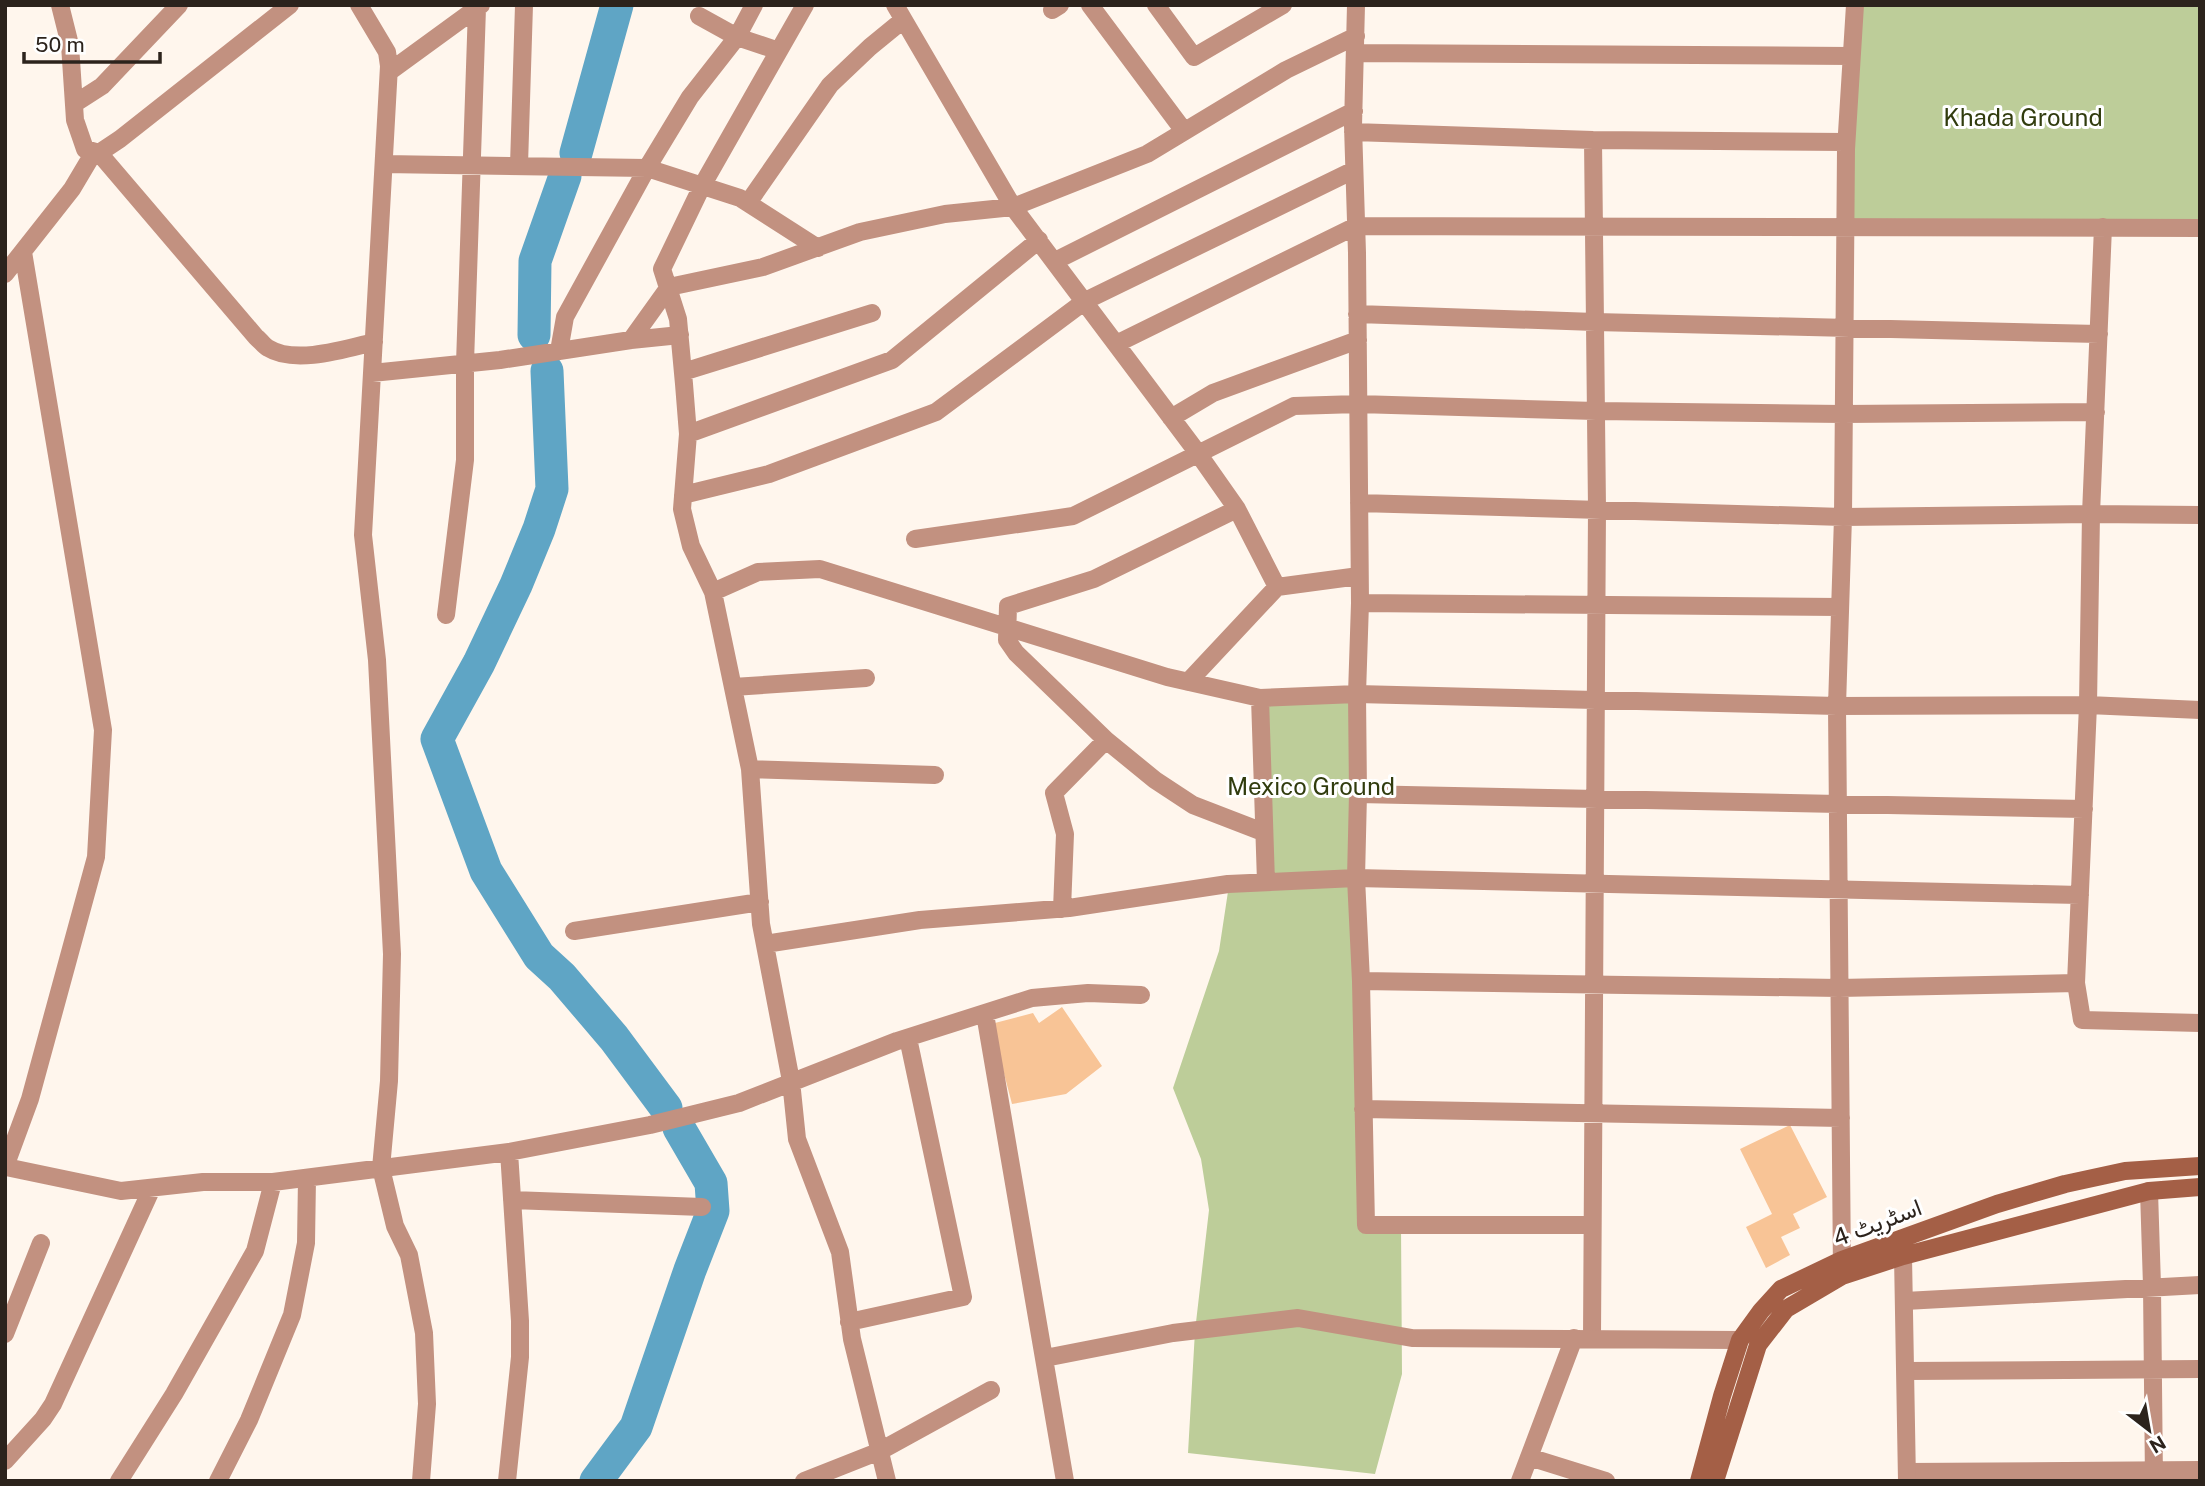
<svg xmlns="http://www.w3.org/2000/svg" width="2205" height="1486" viewBox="0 0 2205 1486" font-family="'Public Sans',Vazirmatn,sans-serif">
<rect width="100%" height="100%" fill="#fff6ed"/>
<path fill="#bdcd99" d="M1856 5H2200V228L1848 226Z
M1356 693 1355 877 1267 879 1264 698Z
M1355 880 1366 1224 1401 1225 1402 1374 1375 1474 1188 1453 1195 1331 1209 1210 1201 1159 1173 1088 1219 951 1229 885Z"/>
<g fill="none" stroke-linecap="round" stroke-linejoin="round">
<path stroke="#5fa5c5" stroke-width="33" d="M576 153 617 5
M534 335 535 261 565 176
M547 371 552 489 539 529 516 585 479 663 437 739 486 871 539 956 562 977 614 1038 666 1108
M596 1481 636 1427 690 1270 713 1211 711 1183 679 1128"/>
</g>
<path fill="#f8c496" d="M1062 1007 1102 1066 1066 1094 1012 1104 991 1024 1033 1013 1039 1023Z
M1790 1125 1827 1197 1793 1214 1800 1228 1781 1237 1790 1255 1766 1268 1746 1227 1772 1214 1740 1149Z"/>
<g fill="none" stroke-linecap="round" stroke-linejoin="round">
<path stroke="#c29180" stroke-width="18" d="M60 5 70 45 75 120 85 149 99 153 120 139 290 5
M359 5 387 52 389 66 372 373 500 360 631 340 680 335
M805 5 702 186 662 269 678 319 684 384 688 434 682 509 691 546 713 592 750 769 761 924 791 1081 797 1139 840 1252 852 1339 887 1481
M895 5 1013 207 1197 452 1237 509 1277 587
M1090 5 1184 131
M1156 5 1194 57 1283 5
M1356 5 1353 126 1357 253 1360 603 1357 694 1358 794 1356 878 1361 981 1366 1225H1592
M1052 10 1060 5
M699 16 737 37 779 51
M1355 53 1851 56
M389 72 481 5
M74 104 102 86 179 5
M1353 132 1593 140 1846 142
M99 153 256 337C260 340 264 346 268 348 295 365 345 349 374 342
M384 164 647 168 740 198 818 248
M519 165 524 5
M748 203 830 85 870 47 903 20
M2103 227 2091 514 2088 705 2076 983 2082 1020 2200 1023
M1055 261 1354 111
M5 274 72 189 94 152
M1357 314 1595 322 2099 334
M631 340 669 287 763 267 860 232 945 214 1013 207 1147 154 1286 70 1356 36
M1116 344 1356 226 2200 228
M559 351 565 317 647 168 690 97 737 37 754 5
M683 372 872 313
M372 373 363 535 377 660 392 954 389 1081 381 1168 395 1226 409 1255 424 1333 427 1404 421 1481
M1171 418 1213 393 1358 340
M688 434 892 360 1039 240
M683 495 769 474 936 412 1085 301 1354 170
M1359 503 1843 517 2091 514 2200 515
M1237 509 1094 579 1008 606 1007 640 1016 653 1106 740 1155 780 1193 805 1263 832
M915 539 1073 516 1294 406 1358 404 1596 411 1843 414 2096 412
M713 592 758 572 820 569 1167 677 1260 698 1357 694 1837 706 2088 705 2200 710
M1360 603 1840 607
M446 615 465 460V363L477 8
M1188 682 1277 587 1359 576
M733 687 866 678
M1260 698 1266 882
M750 769 935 775
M1358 794 2084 809
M1062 909 1065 834 1054 793 1106 740
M574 931 760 902
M765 944 920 920 1069 908 1228 884 1356 878 2080 895
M1361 981 1839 988 2076 983
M985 1014 1065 1481
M1363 1109 1841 1118
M5 1167 30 1099 96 857 103 730 23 252
M6 1167 121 1191 203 1182H273L509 1152 650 1125 739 1103 897 1041 1032 998 1088 993 1141 995
M2149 1191 2152 1286 2154 1481
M512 1200 702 1207
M1842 1272 1837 706 1843 517 1846 149 1855 5
M1905 1301 2200 1285
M849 1322 963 1297 908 1038
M5 1334 41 1243
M1592 1338 1597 508 1593 140
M1045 1358 1173 1333 1298 1318 1412 1338 1740 1340
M1906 1371 2200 1369
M1529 1457 1606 1481
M5 1461 43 1419 53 1404 152 1188
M1907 1472 2200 1470
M119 1481 174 1394 255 1251 273 1182
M218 1481 249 1420 292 1315 306 1243 307 1178
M507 1481 520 1357V1321L509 1152
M804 1481 880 1451 991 1390
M1520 1481 1574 1338"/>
<path stroke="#c29180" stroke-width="18" d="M1903 1256 1907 1481"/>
<path stroke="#a45f46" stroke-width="18" d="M1699 1481 1722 1396 1740 1340 1761 1311 1781 1289 1842 1260 1997 1204 2065 1184 2125 1171 2200 1166
M1715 1481 1758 1345 1786 1309 1842 1276 1903 1256 2149 1191 2200 1187"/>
</g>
<g text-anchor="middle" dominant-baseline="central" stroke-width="6" stroke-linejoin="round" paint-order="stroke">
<g font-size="24" fill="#313c0e" stroke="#fff">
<text x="2023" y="117">Khada Ground</text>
<text x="1311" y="786">Mexico Ground</text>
</g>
<g font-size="24" fill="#2c231c" stroke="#fff">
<text transform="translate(1877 1222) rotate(-21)">اسٹریٹ 4</text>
</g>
</g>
<rect width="2205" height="1486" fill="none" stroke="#2c231c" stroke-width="14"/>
<g transform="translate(2149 1430) rotate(149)" stroke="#ffffff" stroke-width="5" paint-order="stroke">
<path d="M0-5L12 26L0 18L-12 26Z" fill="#2c231c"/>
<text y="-10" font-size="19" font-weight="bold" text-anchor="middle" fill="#2c231c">N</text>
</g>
<path d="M24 52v10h136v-10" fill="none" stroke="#2c231c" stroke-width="3.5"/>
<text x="35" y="52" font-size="21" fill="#2c231c" stroke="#ffffff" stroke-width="5" paint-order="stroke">50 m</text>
</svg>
